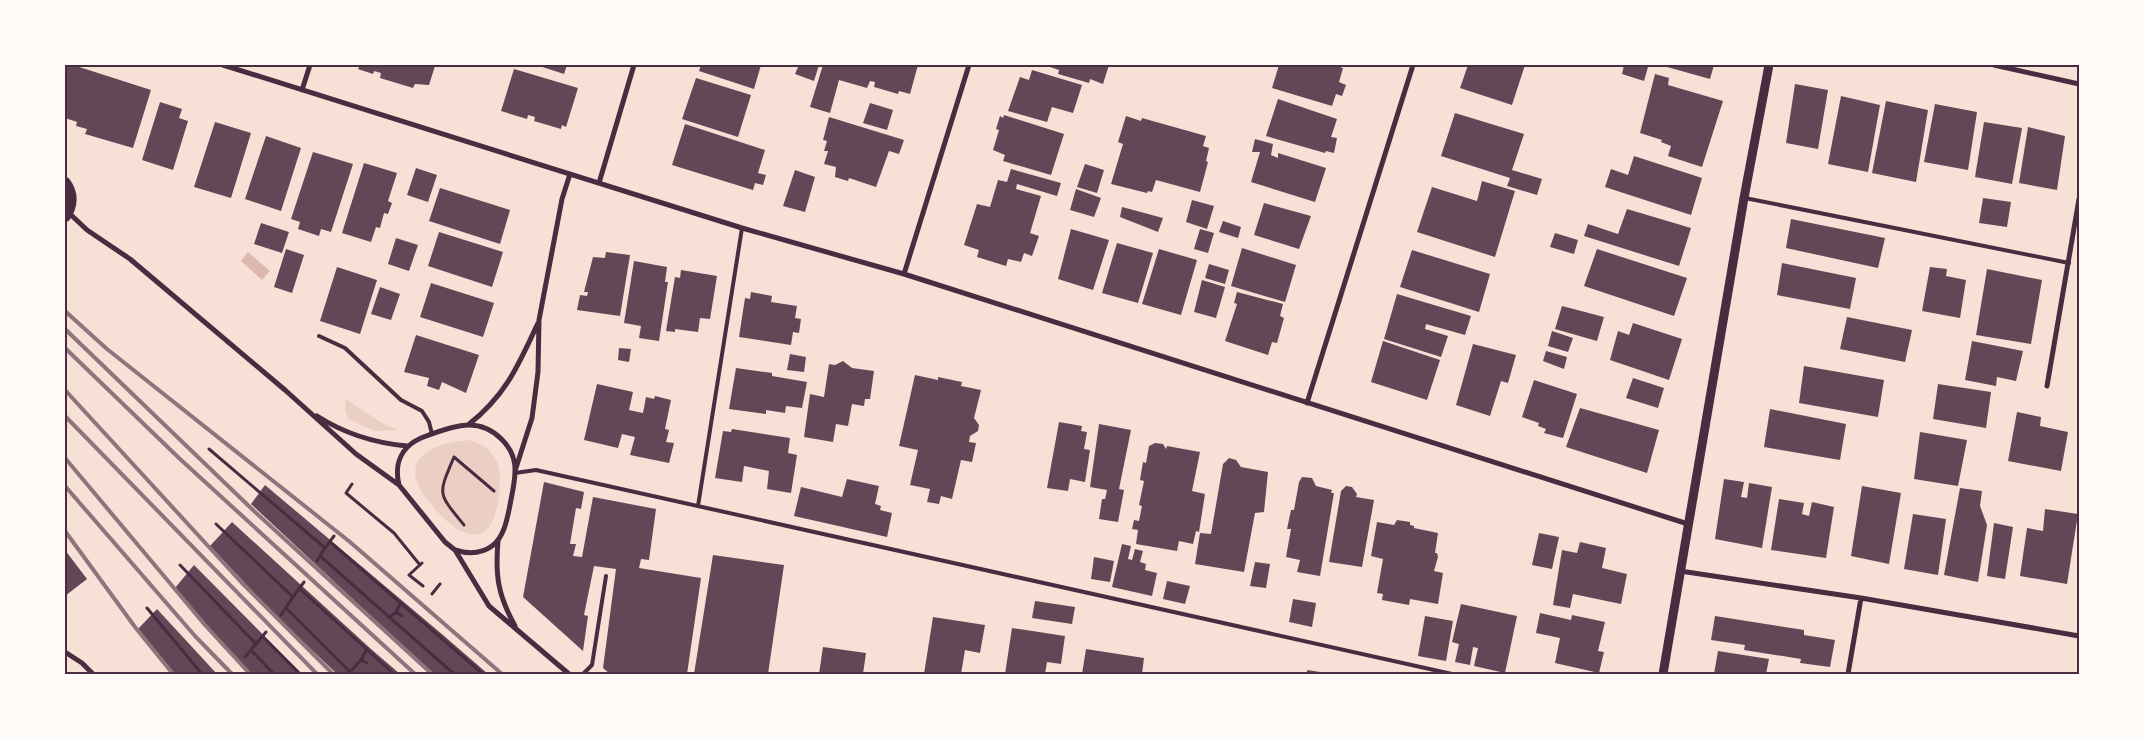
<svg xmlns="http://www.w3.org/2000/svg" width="2144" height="739" viewBox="0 0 2144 739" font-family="'Fira Sans',sans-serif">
<rect width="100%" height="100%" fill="#f7e1d7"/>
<path fill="#ebcfc5" d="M346 399 380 422 398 430 375 431 348 419 345 411Z
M470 440C480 444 488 447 494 457 502 468 500 481 499 494 492 562 450 532 424 495 397 457 437 442 470 440Z"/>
<path fill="#dcb8b0" d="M248 252 270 271 262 280 241 261Z"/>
<path fill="#644757" d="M65 65H73L151 90 133 148 85 134 87 129 76 126 77 122 65 118Z
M360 65H440V67L435 66 429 85 415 84 413 88 380 78 381 73 374 71 373 74 358 69Z
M536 65H567L564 74Z
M701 65H761L754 89 699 71Z
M799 65H819L814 81 795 74Z
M823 65H918L910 94 899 91 898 94 874 87 875 82 870 81 867 88 839 80 830 113 810 107Z
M1044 65H1109L1103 84 1090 79 1089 83 1058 74 1059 70Z
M1279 65H1333L1343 68 1339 82 1346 85 1342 96 1336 94 1332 106 1272 88Z
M1468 65H1525L1512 105 1460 88Z
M1624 65 1648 67 1644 81 1622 74Z
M1660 65H1714L1710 79Z
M514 69 578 88 566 127 562 125 561 129 534 121 535 117 528 115 527 119 501 111Z
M1032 70 1082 85 1073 113 1052 107 1047 122 1008 111 1020 77 1029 80Z
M1655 74 1669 78 1668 85 1723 101 1702 167 1668 156 1671 146 1661 142 1662 140 1640 133Z
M696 78 751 95 738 137 682 119Z
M1795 84 1828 90 1818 149 1786 143Z
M1841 96 1880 105 1868 172 1828 164Z
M1278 99 1337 119 1331 137 1337 138 1334 153 1326 151 1325 153 1266 136Z
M1886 101 1928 110 1916 182 1872 173Z
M160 102 182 109 179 118 188 121 173 170 142 160Z
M870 103 893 110 887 130 863 123Z
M1935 104 1977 112 1968 170 1924 162Z
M1455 113 1524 134 1512 170 1542 179 1537 195 1507 186 1510 178 1441 156Z
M1004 115 1064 134 1051 175 1003 161 1005 155 993 150 999 130 996 129 1000 116 1003 118Z
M1126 116 1141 121 1142 118 1206 136 1203 146 1209 148 1206 161 1208 162 1200 192 1156 180 1152 192 1148 191 1147 193 1111 184 1123 144 1118 142Z
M829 117 904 140 899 154 889 151 876 187 849 178 848 181 835 177 836 167 824 164 828 151H824L827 141 823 140Z
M215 122 251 133 231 198 194 187Z
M1984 122 2022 128 2012 184 1975 177Z
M685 124 765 150 758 173 766 175 763 185 755 183 753 190 672 165Z
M2028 127 2065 136 2057 190 2019 183Z
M266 136 301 148 281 211 245 199Z
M1255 139 1273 144 1271 155 1278 158V153L1326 168 1315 202 1251 182 1260 152H1252Z
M313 152 353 164 331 232 321 229 319 236 298 229 300 222 291 219Z
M1634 156 1702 178 1691 215 1605 187 1611 169 1628 175Z
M364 163 397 173 388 201 392 203 388 214 384 213 380 228 376 227 371 242 342 233Z
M1085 164 1104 170 1097 193 1077 187Z
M416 168 437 175 428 202 407 195Z
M1011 169 1061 183 1057 196 1017 184 1016 189 1041 196 1030 233 1039 236 1032 256 1024 253 1021 262 1008 259 1006 266 977 257 979 250 964 245 977 204 990 207 998 180 1007 182Z
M795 170 815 177 805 212 783 206Z
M1482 181 1515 191 1495 257 1417 232 1432 187 1477 201Z
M440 188 510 210 500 244 429 221Z
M1076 189 1101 198 1094 217 1070 210Z
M1983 198 2011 202 2007 227 1979 223Z
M1192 200 1214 206 1207 229 1186 222Z
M1264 203 1311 216 1299 249 1254 235Z
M1122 207 1163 218 1158 232 1120 217Z
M1627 209 1691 228 1679 266 1584 236 1588 224 1618 234Z
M1791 219 1885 238 1878 268 1786 248Z
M1223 221 1241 227 1238 238 1219 232Z
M261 223 289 232 282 253 254 244Z
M1071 229 1109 240 1093 290 1058 279Z
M1200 229 1214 233 1208 253 1194 249Z
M439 232 503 252 492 287 428 266Z
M1555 233 1578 240 1574 254 1550 247Z
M396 238 418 245 409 271 388 264Z
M1117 243 1153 253 1138 303 1102 293Z
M1242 248 1296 265 1285 302 1231 286Z
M286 249 304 255 292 293 274 287Z
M1159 249 1197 260 1181 315 1142 304Z
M1597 249 1687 278 1674 316 1584 286Z
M1412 250 1490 274 1479 312 1400 287Z
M606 252 630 255 620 316 577 310 580 295 587 296 588 292H584L593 257 605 258Z
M634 261 667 267 665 282H668L659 341 639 338 641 326 624 323Z
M1782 263 1856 278 1850 309 1777 295Z
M1209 264 1229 270 1225 284 1205 278Z
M337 267 377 280 360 334 320 321Z
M1930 267 1947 269 1946 276 1966 280 1960 318 1922 311Z
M1987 269 2042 280 2031 344 1976 335Z
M681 270 717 276 710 319 700 318 698 332 675 329V332L666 331 675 277 680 278Z
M1202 280 1225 287 1216 318 1194 312Z
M431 283 494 303 483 337 420 317Z
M380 287 400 294 391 320 371 314Z
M751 292 772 296 771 302 797 306 795 318 801 319 799 333 793 332 791 345 739 337 745 298 750 299Z
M1237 292 1283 304 1280 316 1284 318 1277 343 1272 342 1268 355 1225 341 1237 304 1234 303Z
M1397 294 1471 316 1465 335 1426 324 1425 329 1448 336 1441 357 1384 339Z
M1562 306 1604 317 1597 341 1555 329Z
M1847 317 1912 330 1905 362 1840 349Z
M1633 323 1682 339 1669 380 1610 360 1618 331 1629 335Z
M1552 331 1573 338 1568 352 1548 346Z
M416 335 479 355 466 393 442 382 439 390 427 386 429 378 404 372Z
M1383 341 1440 360 1427 400 1371 382Z
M1972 341 2023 351 2016 381 1997 377 1996 386 1965 380Z
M1473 344 1516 355 1508 383 1501 381 1490 416 1456 405Z
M619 348 631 349 629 362 618 360Z
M1546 351 1567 357 1564 369 1543 361Z
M790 354 806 357 804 372 787 370Z
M843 361 852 368 874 371 870 399H865L864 406 852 404 848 426 836 424 833 442 804 437 810 394 824 397 829 364 835 365Z
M1804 366 1884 380 1878 417 1799 403Z
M736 368 772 373V376L807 382 802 408 786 406 785 413 766 410V414L729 409Z
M915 375 938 380V377L962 382 961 386 981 390 974 418 979 425 978 431 970 436 969 442 976 443 972 462 961 460 952 499 941 496 939 504 927 502 930 489 910 485 918 450 899 446Z
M1633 378 1664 388 1658 408 1626 398Z
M1534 380 1577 394 1563 438 1544 433 1546 429 1538 426 1539 423 1522 417Z
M597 384 633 392 629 410 643 413 646 397 654 399 655 396 671 400 665 429 669 430 666 442 674 443 669 463 630 455 635 437 622 434 618 448 584 440Z
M1938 384 1991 392 1986 428 1933 419Z
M1580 408 1659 430 1647 473 1566 447Z
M1770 409 1846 424 1840 460 1764 447Z
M2017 412 2041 417 2040 426 2068 432 2061 471 2008 461Z
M1059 422 1082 426 1081 431 1087 432 1084 449 1090 450 1085 482 1070 479 1068 491 1047 488Z
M1099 424 1131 430 1119 489 1124 490 1118 522 1099 519 1102 499H1105L1107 490 1090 487Z
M732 429 790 438 788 453 797 455 791 493 767 489 769 471 744 466 742 482 715 478 723 431 731 432Z
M1920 432 1967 440 1958 486 1914 479Z
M1155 443 1163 444 1166 449 1167 446 1200 452 1192 491 1205 494 1199 532 1196 531 1193 544 1179 541 1177 551 1136 544 1138 530 1132 529 1134 520 1139 521 1142 506 1139 505 1144 481 1140 480 1143 462 1146 463 1149 446Z
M1229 458 1236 460 1241 467 1268 472 1264 512 1255 513 1244 572 1195 564 1200 533 1211 534 1223 464Z
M1302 477 1312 478 1316 486 1332 490 1331 493H1334L1320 576 1297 572 1300 560 1286 557 1291 529H1287L1291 510H1294L1299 482Z
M847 479 879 486 875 504 881 506 880 510 892 513 887 537 794 516 801 487 842 497Z
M1724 479 1744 482 1741 497 1747 498 1749 483 1772 487 1762 548 1715 539Z
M544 482 584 492 581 509 576 508 570 544H576L573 556 582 557 593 497 656 509 649 560 641 559 639 568 701 578 687 674H610L603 668 616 569 594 566 584 615 588 616 583 651 523 597Z
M265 485 443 635 488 674H434L420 662 251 504Z
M1346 486 1352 487 1357 494 1356 497 1374 500 1362 567 1329 562 1341 491Z
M1862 486 1901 493 1889 564 1851 556Z
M1960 488 1982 491 1980 506 1987 525 1978 582 1944 575Z
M1779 499 1804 503 1802 514 1809 516 1812 502 1834 507 1826 558 1771 550Z
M2045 509 2078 514 2067 584 2020 576 2027 528 2043 531Z
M1913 514 1946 519 1938 575 1904 569Z
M1397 520 1410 522V525L1414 526V528L1438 533 1435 553H1437L1438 557 1434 571 1443 573 1438 604 1410 599 1409 605 1382 600 1383 594 1377 593 1383 559 1371 556 1377 522 1394 525Z
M232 522 371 649 400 674H337L274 614 210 546Z
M1994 523 2013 527 2005 579 1987 576Z
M1539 533 1559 537 1552 569 1532 565Z
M1580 542 1606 548 1602 568 1627 574 1621 604 1573 594 1570 608 1553 605 1562 550 1577 553Z
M1122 544 1131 546 1128 559 1132 560 1135 549 1143 551 1140 562 1146 564 1145 570 1157 573 1152 596 1112 587Z
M65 550 87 579 65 596Z
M713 555 784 565 768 674H694Z
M1094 557 1114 561 1110 582 1091 579Z
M1255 562 1270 564 1266 588 1250 586Z
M194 565 302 674H251L229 652 175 588Z
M1167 581 1190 586 1185 604 1163 599Z
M1293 599 1316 603 1312 627 1289 622Z
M1035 601 1075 607 1072 624 1032 618Z
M1461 604 1517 616 1505 673 1474 666 1478 648 1473 647 1470 665 1455 662 1459 644 1452 642Z
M157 609 217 674H175L138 629Z
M1540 613 1571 620 1572 615 1605 622 1598 651 1604 652 1599 673 1555 663 1560 638 1536 633Z
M1425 616 1453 621 1446 661 1418 656Z
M1715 616 1804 630V635L1835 640 1830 667 1800 663 1801 659 1744 650 1745 645 1711 640Z
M933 617 985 625 980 653 965 650 961 674H924Z
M1012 628 1065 636 1061 664 1047 662 1045 674H1005Z
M823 647 866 653 863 674H819Z
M1086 649 1144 658 1142 674H1082Z
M1718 651 1769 659 1766 674H1714Z
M1307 670 1327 673 1326 674H1307Z"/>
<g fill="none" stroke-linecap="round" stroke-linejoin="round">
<path stroke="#4a2c40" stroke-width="3" d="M209 449 325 548 317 561
M352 484 346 493 394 533 420 565
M216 524 293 597 281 615
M464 525C437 492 438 495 454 457L494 491
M330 542 483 674
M325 548 334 536
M320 556 454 674
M422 563 409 575 423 586
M180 565 256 644 245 657
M299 588 394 674
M432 594 440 584
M293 597 304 582
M147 608 202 674
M286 608 352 674
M396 612 402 616
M390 617 396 612 400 604
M262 636 300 674
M256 644 266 632
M251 650 274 674
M361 660 367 663
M350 672 361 660 367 649"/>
<path stroke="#4a2c40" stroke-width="4" d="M1745 198 2069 263
M319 336 345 348 401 400 422 411 429 422 432 434
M515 473 536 470 1452 674
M698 506 742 228
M583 674 592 665 606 576"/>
<path stroke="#4a2c40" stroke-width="5" d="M223 65 742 228 904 274 1688 524
M1994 65 2079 84
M302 90 310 65
M599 183 634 65
M68 212 87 230 130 259 285 390 356 454 399 485 445 542 455 550 489 606 569 674
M904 274 969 65
M2047 386 2079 199
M1307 403 1413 65
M317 416C345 434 374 443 407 446
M468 425C506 395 518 366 538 323
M515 471 532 418 538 372 539 320 562 199 570 174
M399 485C394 464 401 447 421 438 434 433 454 425 469 425 493 425 516 447 515 471 515 482 512 494 510 505 507 520 504 537 492 546 481 554 468 554 455 550
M498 541C495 576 498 595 515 626
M1680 571 1861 598 2079 636
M65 652 82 663 93 674
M1848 674 1861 598"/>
<path stroke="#4a2c40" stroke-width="9" d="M1663 674 1744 198 1769 65"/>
<path stroke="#4a2c40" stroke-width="12" d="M65 183C73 194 72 206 65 216"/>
<path stroke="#8f747c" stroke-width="4" d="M65 311 107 349 350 542 502 674
M65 329 254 511 432 674
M65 348 180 459 415 674
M65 390 242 583 333 674
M65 416 317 674
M65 458 205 625 250 674
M65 486 195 636 232 674
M65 531 135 627 173 674"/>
</g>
<rect width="2144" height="739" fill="none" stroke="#fffaf5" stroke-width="132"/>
<rect x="66" y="66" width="2012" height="607" fill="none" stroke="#4a2c40" stroke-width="2"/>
</svg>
